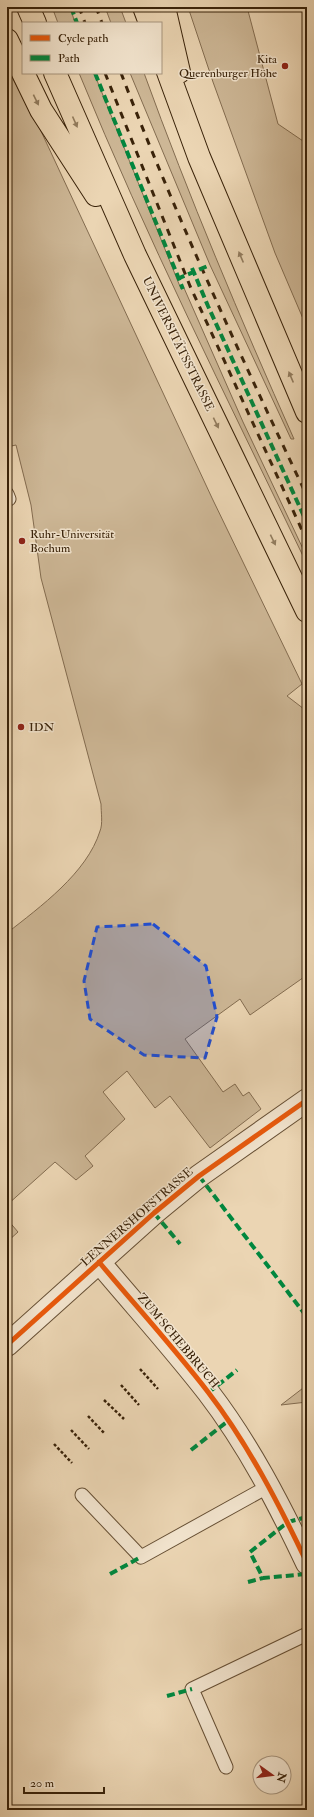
<svg xmlns="http://www.w3.org/2000/svg" width="314" height="1817" viewBox="0 0 314 1817" font-family="'IM FELL Double Pica',serif">
<rect width="100%" height="100%" fill="#ebd5b3"/>
<filter id="stains"><feTurbulence type="fractalNoise" baseFrequency=".005" numOctaves="4"/><feColorMatrix values="0 0 0 0 .2 0 0 0 0 .09 0 0 0 0 .02 0 0 0 .5 -.17"/></filter>
<radialGradient id="worn" r=".72"><stop offset=".6" stop-color="#630" stop-opacity="0"/><stop offset="1" stop-color="#630" stop-opacity=".3"/></radialGradient>
<path fill="#cdb796" stroke="#836c50" d="M52 7H70L75 23H58Z
M105 7H120L126 23H111Z
M188 7H247L278 124 303 141 307 140V328L275 253 213 82Z
M7 68 40 129 212 498 302 684 287 696 304 709 307 715V975L250 1015 240 999 185 1039 223 1092 235 1084 243 1096 249 1092 261 1109 210 1148 170 1096 155 1108 127 1071 103 1092 125 1119 85 1156 93 1166 76 1180 55 1162 7 1205V933C40 907 87 873 100 831 103 824 101 812 101 804L41 578 31 505 16 445 7 447Z
M79 73H94L181 289 184 288 243 422 305 553 303 556C226 396 146 237 79 73Z
M130 73H144C189 197 240 318 294 439H291L210 265Z
M7 1219 18 1232 8 1241 7 1240Z
M307 1385V1402L281 1405Z"/>
<g fill="none" stroke-linecap="round" stroke-linejoin="round">
<g stroke="#664f34" stroke-width="15">
<path id="lane" d="M7 494 9 499
M82 1495 141 1557 269 1486
M226 1767 192 1689 307 1634"/>
</g>
<g stroke="#664f34" stroke-width="24">
<path id="street" d="M99 1262C135 1305 174 1348 208 1392 248 1444 279 1504 307 1563
M7 1345 154 1213 199 1176 307 1100"/>
</g>
<g stroke="#392209" stroke-width="24">
<path id="highway" d="M28 7 35 23
M144 7 150 23
M164 7 179 72
M7 40 41 110 96 195
M161 53 199 157 307 412
M55 73 135 255 307 611"/>
</g>
<path stroke="#392209" stroke-width="2.5" stroke-dasharray="3 2" stroke-linecap="butt" d="M140 1369 158 1389
M121 1385 139 1405
M104 1400 124 1419
M88 1416 105 1434
M71 1430 89 1449
M54 1444 72 1463"/>
<use href="#lane" stroke="#f2e4ce" stroke-width="13"/>
<use href="#street" stroke="#f2e4ce" stroke-width="22"/>
<use href="#highway" stroke="#ebd5b3" stroke-width="22"/>
<path stroke="#392209" stroke-width="3" stroke-dasharray="7 7" stroke-linecap="butt" d="M79 7 85 23
M96 7 102 23
M105 73 190 286 307 541
M121 73C176 217 241 357 307 496"/>
<path stroke="#00873e" stroke-width="4" stroke-dasharray="8 4" stroke-linecap="butt" d="M71 7 77 23
M95 73 183 289
M192 268 208 306 307 523
M177 279 210 265
M199 1176 307 1317
M154 1213 180 1244
M208 1393 237 1370
M191 1450 228 1421
M307 1517 288 1522 250 1552 263 1578 307 1574
M110 1574 141 1557
M248 1582 263 1578
M167 1696 192 1689"/>
<g stroke="#f2e4ce" stroke-width="8">
<path id="cycleway" d="M99 1262C135 1305 174 1348 208 1392 248 1444 279 1504 307 1563
M7 1345 154 1213 199 1176 307 1100"/>
</g>
<use href="#cycleway" stroke="#e8590c" stroke-width="5"/>
</g>
<defs><path id="oneway-solid" d="M-6-.8H1V-3.2L6.5 0L1 3.2V.8H-6Z"/></defs>
<g fill="#927c5e">
<use href="#oneway-solid" transform="translate(36 100) rotate(64)"/>
<use href="#oneway-solid" transform="translate(75 122) rotate(66)"/>
<use href="#oneway-solid" transform="translate(241 257) rotate(-113)"/>
<use href="#oneway-solid" transform="translate(291 377) rotate(-113)"/>
<use href="#oneway-solid" transform="translate(216 423) rotate(64)"/>
<use href="#oneway-solid" transform="translate(273 540) rotate(64)"/>
</g>
<path fill="#1d4ed8" fill-opacity="0.2" stroke="#1d4ed8" stroke-width="3" stroke-dasharray="8 5" stroke-linejoin="round" d="M153 924 206 966 217 1017 205 1058 144 1055 90 1019 84 981 97 927Z"/>
<g fill="#8f2418" stroke="#f2e4ce" stroke-width="1.5">
<circle cx="285" cy="66" r="4"/>
<circle cx="22" cy="541" r="4"/>
<circle cx="21" cy="727" r="4"/>
</g>
<g text-anchor="middle" dominant-baseline="central" stroke-width="3" stroke-linejoin="round" paint-order="stroke">
<g font-size="12" fill="#392209" stroke="#f2e4ce" text-anchor="start">
<text x="277" y="59" text-anchor="end">Kita<tspan x="277" dy="14">Querenburger Höhe</tspan></text>
<text x="30" y="534">Ruhr-Universität<tspan x="30" dy="14">Bochum</tspan></text>
<text x="29" y="727">IDN</text>
</g>
<g font-size="12" fill="#392209" stroke="#f2e4ce">
<text transform="translate(178 344) rotate(64)">UNIVERSITÄTSSTRASSE</text>
<text transform="translate(137 1217) rotate(-41)">LENNERSHOFSTRASSE</text>
<text transform="translate(178 1341) rotate(50)">ZUM SCHEBBRUCH</text>
</g>
</g>
<rect width="314" height="1817" fill="none" stroke="#ebd5b3" stroke-width="24"/>
<rect x="8" y="8" width="298" height="1801" fill="none" stroke="#392209" stroke-width="2"/>
<rect x="12" y="12" width="290" height="1793" fill="none" stroke="#392209"/>
<rect x="22" y="22" width="140" height="52" fill="#f2e4ce" stroke="#a8967f"/>
<rect x="30" y="35" width="20" height="6" fill="#e8590c" stroke="#a8967f"/>
<text x="58" y="42" font-size="12" fill="#392209">Cycle path</text>
<rect x="30" y="55" width="20" height="6" fill="#00873e" stroke="#a8967f"/>
<text x="58" y="62" font-size="12" fill="#392209">Path</text>
<g transform="translate(272 1775) rotate(104)"><circle r="19" fill="#f2e4ce" stroke="#a8967f"/>
<path d="M0-3L7 15L0 10L-7 15Z" fill="#8f2418"/>
<text y="-6" font-size="11" font-weight="bold" text-anchor="middle" fill="#392209">N</text>
</g>
<path d="M24 1787v6h80v-6" fill="none" stroke="#392209" stroke-width="2"/>
<text x="30" y="1787" font-size="12" fill="#392209" stroke="#f2e4ce" stroke-width="3" paint-order="stroke">20 m</text>
<rect width="100%" height="100%" filter="url(#stains)"/>
<rect width="100%" height="100%" fill="url(#worn)"/>
</svg>
